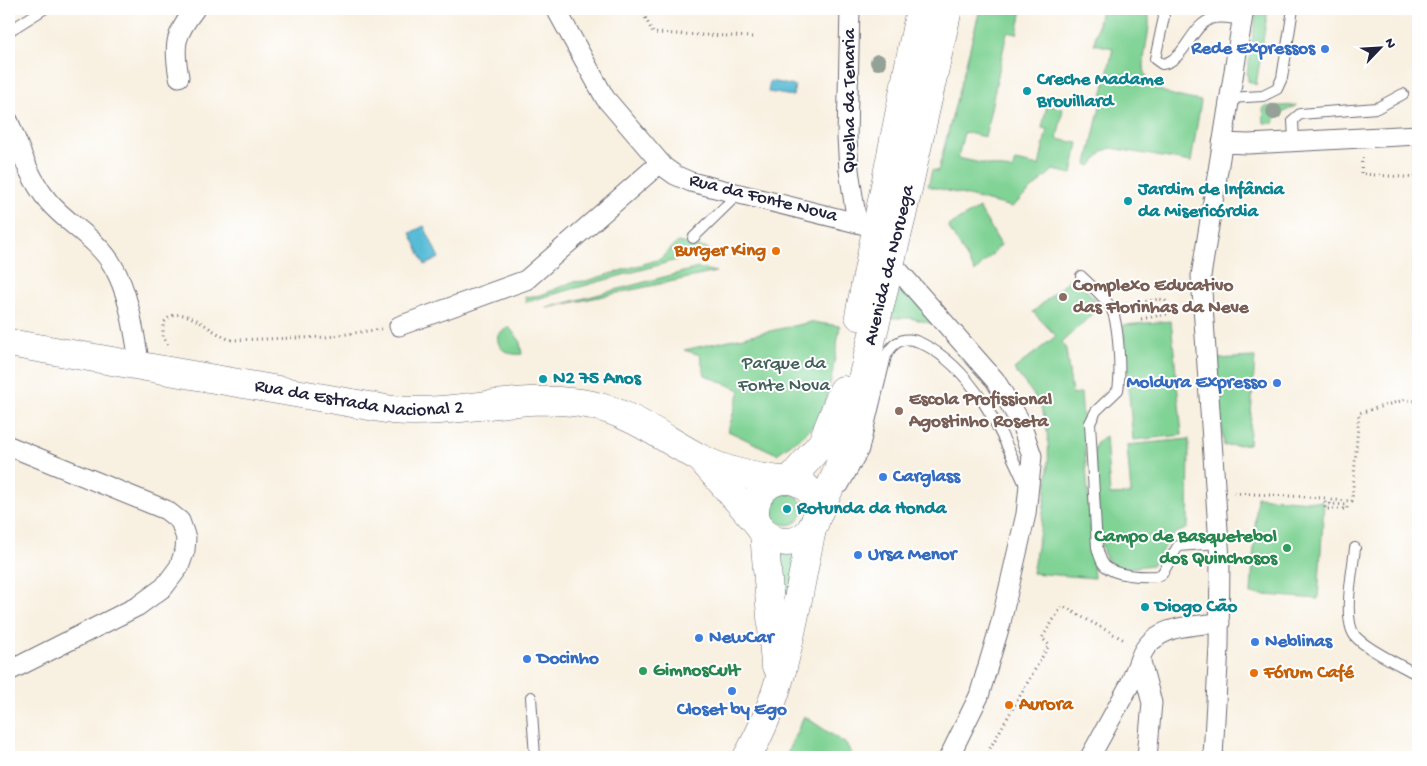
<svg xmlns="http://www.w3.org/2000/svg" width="1427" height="766" viewBox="0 0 1427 766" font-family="'Gochi Hand',sans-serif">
<rect width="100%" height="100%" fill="#fff"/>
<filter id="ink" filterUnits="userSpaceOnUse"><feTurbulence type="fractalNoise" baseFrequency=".02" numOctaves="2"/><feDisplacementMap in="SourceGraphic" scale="10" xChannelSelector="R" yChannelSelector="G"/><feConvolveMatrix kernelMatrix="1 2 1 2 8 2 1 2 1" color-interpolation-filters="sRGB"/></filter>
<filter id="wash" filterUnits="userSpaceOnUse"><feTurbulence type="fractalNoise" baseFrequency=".0096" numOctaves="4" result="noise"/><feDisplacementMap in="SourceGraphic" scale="20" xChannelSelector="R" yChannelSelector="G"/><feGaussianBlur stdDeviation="1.12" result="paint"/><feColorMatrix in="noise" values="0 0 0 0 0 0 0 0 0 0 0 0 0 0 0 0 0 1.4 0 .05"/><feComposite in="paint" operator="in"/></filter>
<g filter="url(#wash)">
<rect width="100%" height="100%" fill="#f8f0e0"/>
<path fill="#80d395" stroke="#517a68" d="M980 9H1022L1017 34 1007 32 985 137 964 132 958 158 1012 170 1015 161 1039 166 1047 129 1042 128 1047 105 1063 109 1057 139 1078 143 1072 174 1053 170 1012 207 928 186 932 170 938 171Z
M1101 9 1148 10C1152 29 1144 45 1144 64 1143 93 1180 97 1201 101L1191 162 1111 148 1103 151 1091 166 1087 164 1113 48 1094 44Z
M1257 9H1268L1256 85 1248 81 1247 73Z
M1297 105 1277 116 1274 123H1264L1263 107Z
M979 208 1001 245 975 272 948 226Z
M678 242 709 249 707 256 698 254 526 302 525 297 541 295 572 282 586 281 660 259Z
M698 268 716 272 547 308Z
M1073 276 1101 306 1062 342 1066 349 1072 394 1081 393 1094 578 1032 573C1040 530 1058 451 1042 410 1036 395 1023 382 1014 369L1056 336 1033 312Z
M897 283 938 325 910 318H889Z
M1171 321 1182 435 1133 440 1123 325Z
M811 322 840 326C835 354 831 399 816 422 806 436 790 444 777 454L728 431 740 390 705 375 700 355 684 350Z
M509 327 521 342 520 343 522 354C509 356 495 349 498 334Z
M1255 357 1249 444 1224 446 1214 359Z
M1106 436 1110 495 1131 494 1127 445 1189 439 1188 528 1174 534 1152 565 1128 568 1112 565 1105 556 1101 544 1094 448 1098 441Z
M771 509a16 16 0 1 1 32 0a16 16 0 1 1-32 0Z
M1257 497 1324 502 1318 599 1251 594Z
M806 547 784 610 772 549 782 551Z
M804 716 846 744 854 757H785Z"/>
<path fill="#58bcd6" stroke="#3d6f88" d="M770 81 795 86 793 96 768 92Z
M424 226 439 258 425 265 410 233Z"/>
</g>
<g filter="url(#ink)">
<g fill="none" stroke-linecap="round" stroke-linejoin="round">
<g stroke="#6d6a75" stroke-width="12">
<path id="lane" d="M1162 9 1164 17 1155 59 1162 64C1187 60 1190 24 1214 18 1223 16 1233 19 1242 20
M9 31 44 9
M1229 98 1263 96 1277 89 1282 78 1293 9
M1294 141 1293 120 1300 114 1377 108 1403 94
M693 238 739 193
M1081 276C1091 286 1104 296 1111 308 1119 323 1121 373 1118 390L1096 411 1090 423 1097 547C1099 554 1100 561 1105 566 1115 576 1143 577 1157 576L1162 574 1178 546 1219 543
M843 487 863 451 886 356C894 340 906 335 923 344 977 371 1002 435 1026 487
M1355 548C1353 569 1342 619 1355 636 1367 650 1401 665 1418 675
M531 697 535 757"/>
</g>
<g stroke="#6d6a75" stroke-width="21">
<path id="street" d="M556 9 605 98 664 167 675 175 691 182 877 228
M850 9 847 137 849 170 857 223
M179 77C173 44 175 35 195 9
M9 122C20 149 29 178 48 201 67 224 98 239 113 266 130 295 134 333 140 366
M1222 143 1248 144 1418 135
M891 262 995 380 1020 421 1032 456 1026 514 1001 622 979 696 949 757
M399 326 526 280 660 163
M9 446 166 510 180 521 186 538 185 550 179 567 164 587 138 606 9 671
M1140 658C1153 625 1189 626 1220 623
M1090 757 1130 684 1140 658 1152 703 1147 757
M1213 757 1219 646 1220 560 1201 276 1244 9"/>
</g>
<g stroke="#6d6a75" stroke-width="29">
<g id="secondary">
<path d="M859 316 920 9"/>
<path d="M790 480 822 443 843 390"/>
<path id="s1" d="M816 518 837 472 847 440 902 216 948 9"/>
</g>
</g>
<g stroke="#6d6a75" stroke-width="29">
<g id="primary">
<path id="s2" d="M9 343 392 410C459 416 525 391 592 405 633 414 664 439 700 458 724 471 753 477 780 480"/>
<path d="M701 459 759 525"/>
<circle cx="786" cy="511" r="31"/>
<path d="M764 533 775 664"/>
<path d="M747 757C788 687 795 603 813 525"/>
</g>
</g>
<path stroke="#6d6a75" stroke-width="3" stroke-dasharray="1 4" stroke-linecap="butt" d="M641 9 653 33 754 37
M1362 157 1361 174 1418 178
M1126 305 1159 299 1165 300 1168 304 1167 314 1141 319
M168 345 163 337V324C182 297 212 336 232 340L327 337 381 329
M1234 493 1325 498V509H1347V505L1330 504 1331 500 1352 501 1359 413 1404 400 1418 401
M985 757 1049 645 1042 638 1062 606 1126 641"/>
<use href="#lane" stroke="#fff" stroke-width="10"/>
<use href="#street" stroke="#fff" stroke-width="19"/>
<use href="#secondary" stroke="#fff" stroke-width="28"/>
<use href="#primary" stroke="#fff" stroke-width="28"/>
</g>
<g fill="#94a196">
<circle cx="878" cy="62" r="8"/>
<circle cx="1274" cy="112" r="8"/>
</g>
</g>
<g fill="#3f7fe0" stroke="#fff" stroke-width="2">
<circle cx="1325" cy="49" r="5"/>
<circle cx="1277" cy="383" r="5"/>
<circle cx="883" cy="477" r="5"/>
<circle cx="858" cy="555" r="5"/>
<circle cx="699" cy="638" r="5"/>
<circle cx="1255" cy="642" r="5"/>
<circle cx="527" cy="659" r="5"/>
<circle cx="732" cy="691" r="5"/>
</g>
<g fill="#0f9aa8" stroke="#fff" stroke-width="2">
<circle cx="1027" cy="91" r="5"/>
<circle cx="1128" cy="201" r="5"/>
<circle cx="543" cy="379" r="5"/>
<circle cx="787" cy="509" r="5"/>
<circle cx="1145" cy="607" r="5"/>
</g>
<g fill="#e8710a" stroke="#fff" stroke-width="2">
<circle cx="776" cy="251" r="5"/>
<circle cx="1254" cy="673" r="5"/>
<circle cx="1009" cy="705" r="5"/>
</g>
<g fill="#8d6e63" stroke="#fff" stroke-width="2">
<circle cx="1063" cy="297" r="5"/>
<circle cx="899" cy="411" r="5"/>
</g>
<g fill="#2e9e5b" stroke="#fff" stroke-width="2">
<circle cx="1287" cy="548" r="5"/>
<circle cx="643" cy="671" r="5"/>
</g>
<g text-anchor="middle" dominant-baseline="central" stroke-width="4" stroke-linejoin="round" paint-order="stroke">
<g font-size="19" font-weight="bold" fill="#366cbe" stroke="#fff" text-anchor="start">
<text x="1315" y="49" text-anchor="end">Rede Expressos</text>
<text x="1267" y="383" text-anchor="end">Moldura Expresso</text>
<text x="893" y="477">Carglass</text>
<text x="868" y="555">Ursa Menor</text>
<text x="709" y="638">NewCar</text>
<text x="1265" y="642">Neblinas</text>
<text x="537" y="659">Docinho</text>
<text x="732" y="710" text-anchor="middle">Closet by Ego</text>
</g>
<g font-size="19" font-weight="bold" fill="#0d838f" stroke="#fff" text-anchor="start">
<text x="1037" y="80">Creche Madame<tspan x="1037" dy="22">Brouillard</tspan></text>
<text x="1138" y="190">Jardim de Infância<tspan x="1138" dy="22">da Misericórdia</tspan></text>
<text x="553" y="379">N2 75 Anos</text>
<text x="797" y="509">Rotunda da Honda</text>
<text x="1155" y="607">Diogo Cão</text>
</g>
<g font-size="19" fill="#22223b" stroke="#fff">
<text transform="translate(850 101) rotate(-90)">Quelha da Tenaria</text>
<text transform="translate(763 199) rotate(14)">Rua da Fonte Nova</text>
<text stroke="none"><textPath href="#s1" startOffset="264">Avenida da Noruega</textPath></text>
<text stroke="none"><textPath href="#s2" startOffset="355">Rua da Estrada Nacional 2</textPath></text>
</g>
<g font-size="19" font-weight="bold" fill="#c56008" stroke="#fff" text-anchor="start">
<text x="766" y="251" text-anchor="end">Burger King</text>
<text x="1264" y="673">Fórum Café</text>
<text x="1019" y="705">Aurora</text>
</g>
<g font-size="19" font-weight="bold" fill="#785e54" stroke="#fff" text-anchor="start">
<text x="1073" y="286">Complexo Educativo<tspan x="1073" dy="22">das Florinhas da Neve</tspan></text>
<text x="909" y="400">Escola Profissional<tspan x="909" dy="22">Agostinho Roseta</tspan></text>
</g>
<g font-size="19" fill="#43605a" stroke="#fff">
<text x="784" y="364">Parque da<tspan x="784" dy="22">Fonte Nova</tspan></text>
</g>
<g font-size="19" font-weight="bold" fill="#27864d" stroke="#fff" text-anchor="end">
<text x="1277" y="537">Campo de Basquetebol<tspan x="1277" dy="22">dos Quinchosos</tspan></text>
<text x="653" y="671" text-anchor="start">GimnosCult</text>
</g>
</g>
<rect width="1427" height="766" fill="none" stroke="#fff" stroke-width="30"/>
<g transform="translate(1380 48) rotate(65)" stroke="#ffffff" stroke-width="4" paint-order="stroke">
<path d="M0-4L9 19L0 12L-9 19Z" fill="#22223b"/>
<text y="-8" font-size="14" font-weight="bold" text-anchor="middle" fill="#22223b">N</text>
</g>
</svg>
